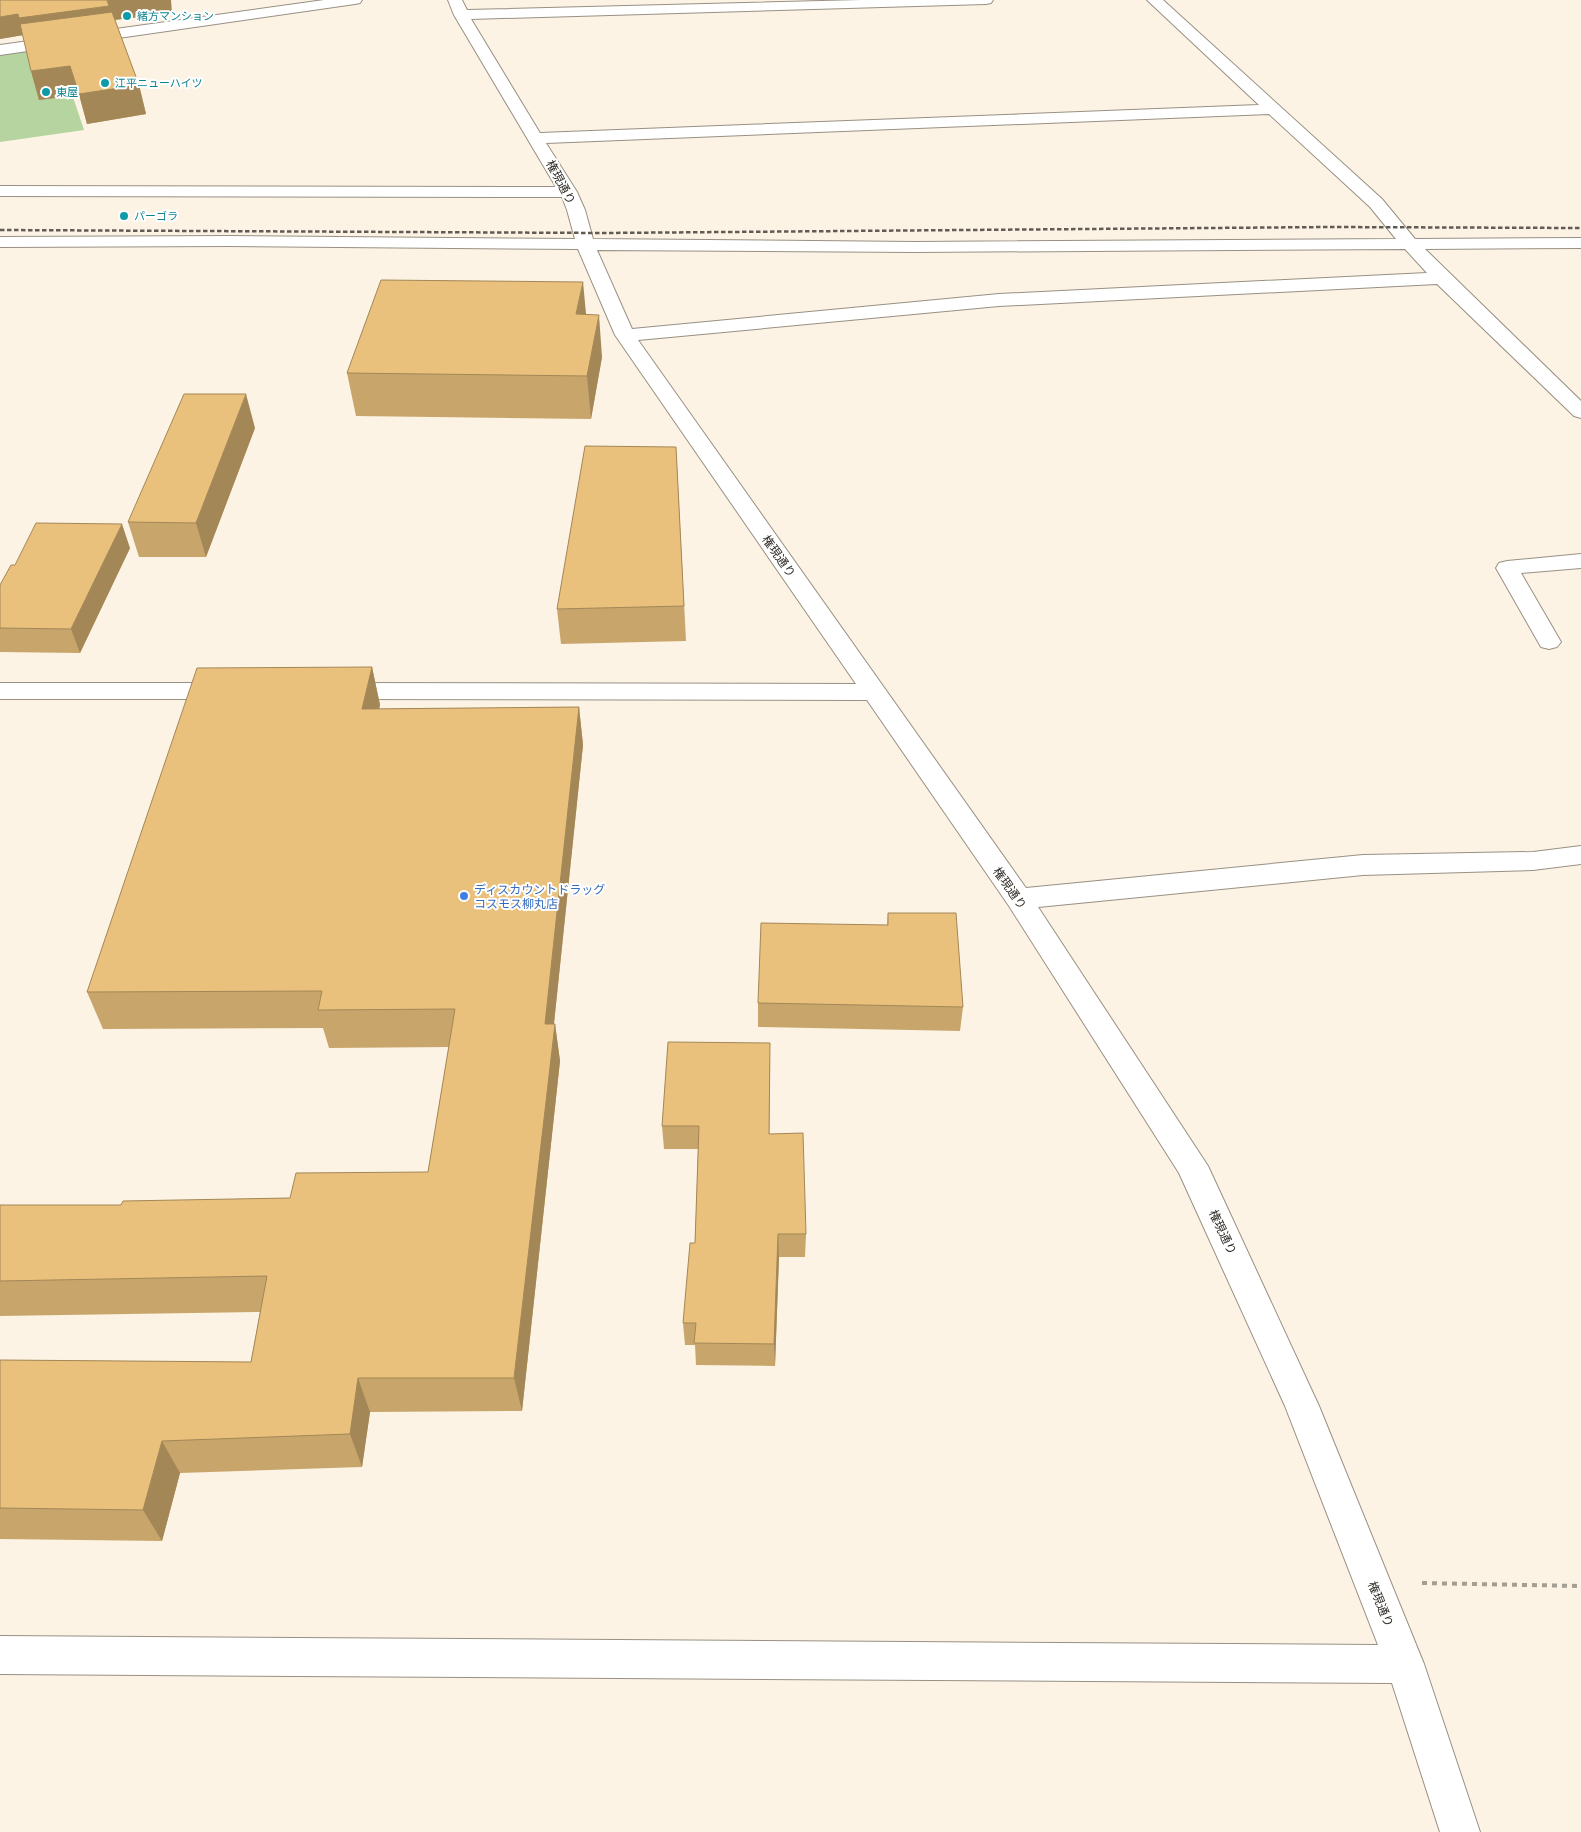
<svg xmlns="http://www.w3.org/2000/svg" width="1581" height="1832" viewBox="0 0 1581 1832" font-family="Ubuntu,'Noto Sans JP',sans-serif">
<rect width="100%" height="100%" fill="#fcf3e4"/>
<path fill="#b5d4a0" d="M56 46 84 130 0 142V54Z"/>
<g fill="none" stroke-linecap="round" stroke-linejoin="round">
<g stroke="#989083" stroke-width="2">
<path id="minor" d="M324 0H362L360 3 355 4 0 55V45Z
M448 0H462L467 10 861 0H993L991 3 986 4 471 19 540 133 1259 105 1147 0H1163L1382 199 1415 239 1581 238V248L1425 249 1581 401V418L1574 416 1437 284 999 306 638 340 1026 888 1363 855 1533 852 1581 846V864L1533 870 1363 875 1038 907 1208 1166 1319 1406 1424 1664 1480 1832H1440L1392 1683 0 1674V1636L1378 1645 1285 1406 1179 1173 1009 906 867 700 339 699 330 697 327 691 330 685 339 683 856 684 615 335 578 249 229 246 0 247V237L229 236 575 239 567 210 562 197 0 196V186L556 187 454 15ZM1269 114 1370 207 1396 239 915 242 593 239 585 210 577 192 546 143ZM1405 249 1427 273 999 294 632 329 597 250 915 252Z
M1581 554V568L1521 573 1561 642 1557 647 1549 649 1541 647 1496 568 1499 563 1507 561Z
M0 683H226L235 685 238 691 235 697 226 699H0Z"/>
</g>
<path stroke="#a39d92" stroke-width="4" stroke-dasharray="5 5" stroke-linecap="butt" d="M1422 1583 1581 1586"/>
<use href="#minor" fill="#fff" fill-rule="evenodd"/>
<path stroke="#615b54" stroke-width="2.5" stroke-dasharray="4.5 2.5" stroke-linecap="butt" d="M0 230 604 233 1329 227 1581 228"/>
</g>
<path fill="#c8a66b" d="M0 0 172 13 115 20 139 85 146 114 87 124 79 95 39 100 31 71 23 35 0 39Z
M586 314 602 357 591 419 356 416 347 373Z
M255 428 206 557H139L128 522Z
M676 447 686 641 561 644 557 609Z
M130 548 80 653 0 652V585L15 565Z
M372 667 380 705 379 709 579 707 583 745 554 1024H555L560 1061 522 1411 370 1412 362 1467 180 1473 162 1541 0 1539V1360L251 1362 260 1312 0 1316V1205H121L290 1198 428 1172 449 1047 329 1048 323 1028 103 1029 87 992Z
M888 913 963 1007 960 1031 758 1027V1003L887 925Z
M770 1066 769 1134 806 1234 805 1257H779L775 1366 696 1365 695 1345H685L683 1323 695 1243 698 1149H664L662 1126Z"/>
<path fill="#a38757" d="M107 0H171L172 13 113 20 0 39V17Z
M70 66 79 95 39 100 31 71Z
M139 85 146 114 87 124 79 94Z
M583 282 587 324 576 314Z
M599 315 602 357 591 419 587 376Z
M246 394 255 428 206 557 196 523Z
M122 524 130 548 80 653 71 629Z
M372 667 380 705 370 747 362 709Z
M579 707 583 745 550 1061 545 1024Z
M555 1024 560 1061 522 1411 514 1378Z
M770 1043V1066L769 1157V1134Z
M778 1234 779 1257 775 1366 774 1344Z
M358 1378 370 1412 362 1467 350 1434Z
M162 1441 180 1473 162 1541 143 1510Z"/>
<path fill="#e9c17c" stroke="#a38757" d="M0 0H107L109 6 19 18 18 14 0 17Z
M112 12 139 85 79 94 70 66 31 71 20 24Z
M381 280 583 282 576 314 599 315 587 376 347 373Z
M184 394H246L196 523 128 522Z
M585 446 676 447 684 606 557 609Z
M36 523 122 524 71 629 0 628V585L11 565H15Z
M372 667 362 709 579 707 545 1024H555L514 1378H358L350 1434 162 1441 143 1510 0 1508V1360L251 1362 267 1276 0 1281V1205H121L123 1201 290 1198 296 1173 428 1172 455 1009 318 1010 322 991 87 992 197 668Z
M888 913H956L963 1007 758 1003 761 923 888 925Z
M668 1042 770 1043 769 1134 803 1133 806 1234H778L774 1344 694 1343 696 1323H683L690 1243H695L699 1126H662Z"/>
<g fill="#0f9aa8" stroke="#fff" stroke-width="2">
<circle cx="127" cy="16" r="5"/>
<circle cx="105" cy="83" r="5"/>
<circle cx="46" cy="92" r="5"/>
<circle cx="124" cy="216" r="5"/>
</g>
<circle fill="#3f7fe0" stroke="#fff" stroke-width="2" cx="464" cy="896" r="5"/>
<g text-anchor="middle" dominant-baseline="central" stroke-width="4" stroke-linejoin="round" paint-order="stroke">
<g font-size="11" fill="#0d838f" stroke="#fff" text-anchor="start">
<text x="137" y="16">緒方マンション</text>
<text x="115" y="83">江平ニューハイツ</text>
<text x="56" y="92">東屋</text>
<text x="134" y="216">パーゴラ</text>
</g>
<g font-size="12" fill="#2d2924" stroke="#fff">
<text transform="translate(561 182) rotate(62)">権現通り</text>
<text transform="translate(779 556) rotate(55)">権現通り</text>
<text transform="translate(1010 888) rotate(55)">権現通り</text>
<text transform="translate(1223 1232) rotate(65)">権現通り</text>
<text transform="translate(1381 1604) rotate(68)">権現通り</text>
</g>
<g font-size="12" fill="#366cbe" stroke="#fff" text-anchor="start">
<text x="474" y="889">ディスカウントドラッグ<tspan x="474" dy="14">コスモス柳丸店</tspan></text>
</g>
</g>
</svg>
